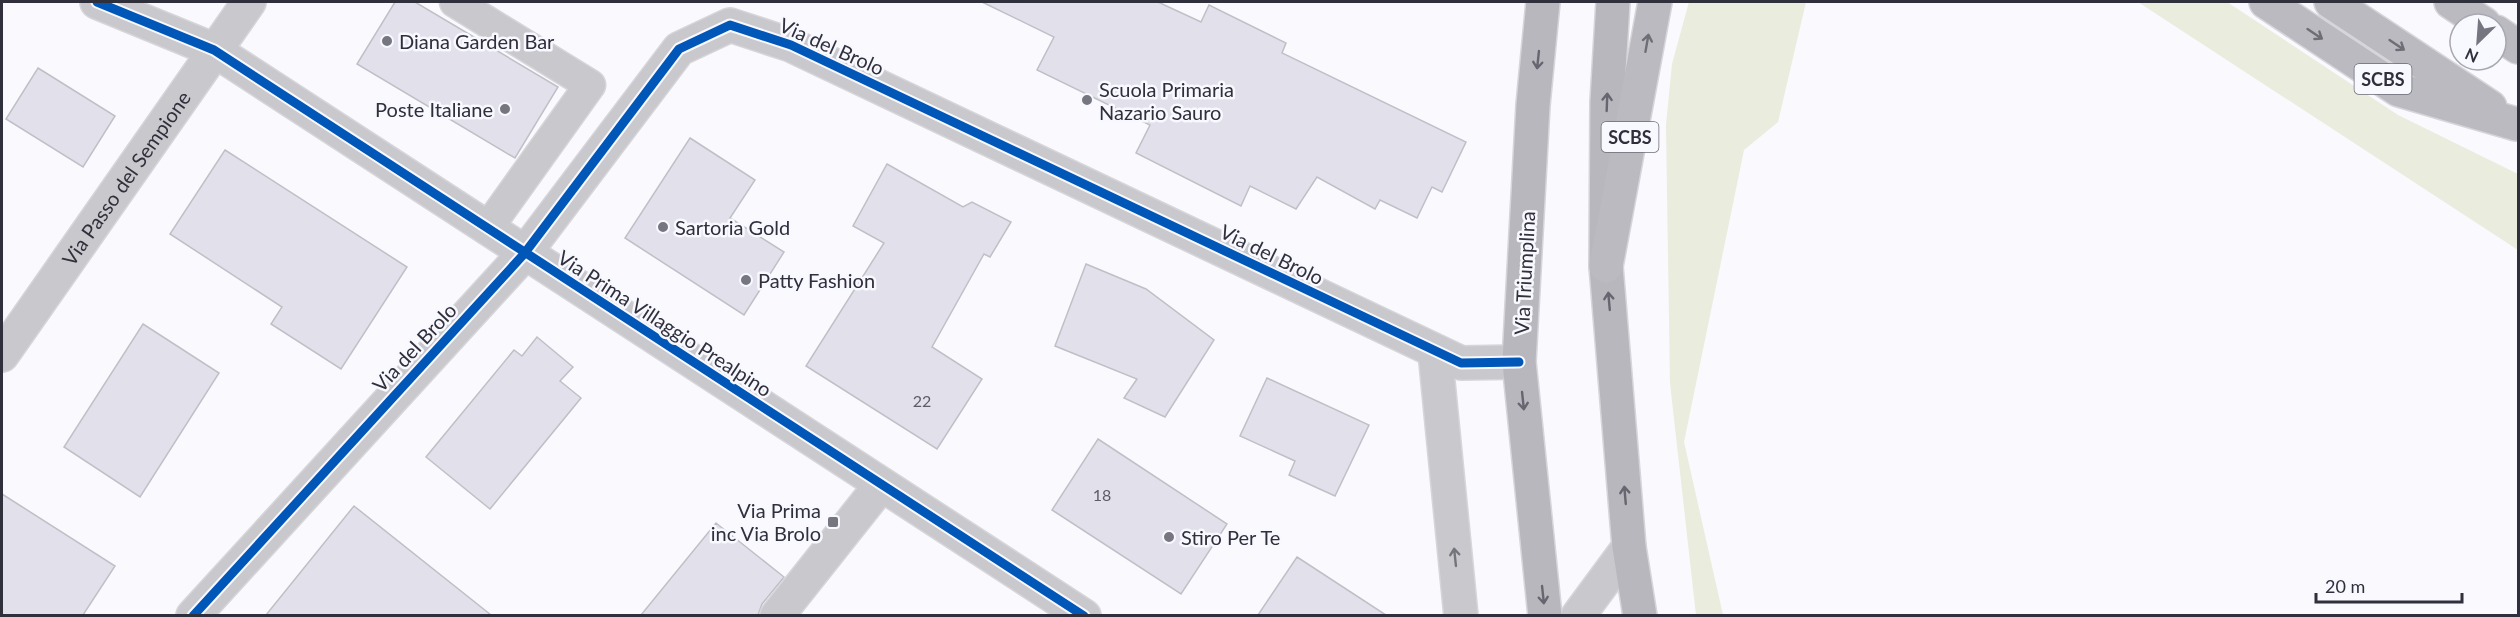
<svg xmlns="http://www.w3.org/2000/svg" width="2520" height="617" viewBox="0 0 2520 617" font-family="Lato,sans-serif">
<rect width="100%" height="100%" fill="#f9f9fe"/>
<path fill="#eaecde" d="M1689 2H1806L1778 122 1744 150 1684 442 1723 615H1696L1670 383 1666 125 1672 64Z
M2138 2H2227L2398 115 2518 174V250Z"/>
<path fill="#e2e1eb" stroke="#bfbfc7" stroke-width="1.5" d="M395 2H415L558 87 515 158 357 64Z
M982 2H1158L1201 22 1209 5 1286 43 1282 53 1466 142 1442 192 1432 187 1417 218 1380 200 1375 209 1317 177 1296 209 1250 186 1241 206 1136 153 1150 125 1037 70 1054 37Z
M38 68 115 116 83 167 6 119Z
M690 138 755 180 730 218 784 252 744 315 625 238Z
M225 150 407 267 341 369 271 324 282 307 170 234Z
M887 164 963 207 972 202 1011 222 990 257 984 254 932 347 982 379 937 449 806 366 884 243 853 226Z
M1086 264 1146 289 1214 340 1165 417 1124 398 1137 379 1055 346Z
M143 324 219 373 140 497 64 447Z
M537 337 573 367 560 381 581 398 490 509 426 457 514 350 522 356Z
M1267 378 1369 425 1335 496 1289 475 1295 461 1240 436Z
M1098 439 1227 524 1181 594 1052 510Z
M2 494 115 566 83 615H2Z
M354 506 491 615H266Z
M716 523 784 577 762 604 758 615H641Z
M1297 557 1386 615H1258Z"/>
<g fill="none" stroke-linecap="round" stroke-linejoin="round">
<g stroke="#d6d5da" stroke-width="33">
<path id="service" d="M455 2 590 85 487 229"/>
</g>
<g stroke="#d6d5da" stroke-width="36">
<g id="minor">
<path d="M97 2 214 50 1084 616"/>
<path d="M1435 352 1461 616"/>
<path id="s1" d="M2 355 249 2"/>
<path d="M193 616 524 254 679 49 730 25 791 45 1461 363 1519 362"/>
<path d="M777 616 881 485"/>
<path d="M1578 616 1629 547"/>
</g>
</g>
<g stroke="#d6d5da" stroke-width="36">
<path id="primary" d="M1543 2 1533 105 1519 362 1545 616
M1613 2 1607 102 1606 266 1629 547 1640 616"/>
</g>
<g stroke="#d6d5da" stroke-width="36">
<path id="trunk" d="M2266 2 2399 90 2516 124
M2331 2 2490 107
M2451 2 2484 24
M2496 32 2518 47
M1606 266 1655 2"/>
</g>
<use href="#service" stroke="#c8c8cd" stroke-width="30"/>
<use href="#minor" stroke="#c8c8cd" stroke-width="33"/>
<use href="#primary" stroke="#b8b7bd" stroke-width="33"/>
<use href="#trunk" stroke="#babac0" stroke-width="33"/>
<g stroke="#f8f8ff" stroke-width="13">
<path id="cycleway" d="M97 2 214 50 1084 616
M193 616 524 254 679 49 730 25 791 45 1461 363 1519 362"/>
</g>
<use href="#cycleway" stroke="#0057b8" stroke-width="9"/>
</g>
<defs><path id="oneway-shaft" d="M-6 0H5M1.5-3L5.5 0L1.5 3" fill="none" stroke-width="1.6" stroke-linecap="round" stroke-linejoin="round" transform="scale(1.5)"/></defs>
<g stroke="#6e6e77">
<use href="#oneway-shaft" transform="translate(2315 34) rotate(34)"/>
<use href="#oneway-shaft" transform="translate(1647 43) rotate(-80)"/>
<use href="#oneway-shaft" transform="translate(2397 45) rotate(34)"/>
</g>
<g stroke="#666570">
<use href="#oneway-shaft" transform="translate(1538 60) rotate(96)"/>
<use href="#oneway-shaft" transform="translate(1607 102) rotate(-88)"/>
<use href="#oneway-shaft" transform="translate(1609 301) rotate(-95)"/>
<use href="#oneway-shaft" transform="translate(1523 401) rotate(84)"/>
<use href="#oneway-shaft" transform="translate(1625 495) rotate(-95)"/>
<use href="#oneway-shaft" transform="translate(1543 595) rotate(84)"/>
</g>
<use stroke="#74747d" href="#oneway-shaft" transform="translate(1455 557) rotate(-96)"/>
<g fill="#767680" stroke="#f8f8ff" stroke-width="2">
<circle cx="387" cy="41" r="6"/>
<circle cx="1087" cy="100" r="6"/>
<circle cx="505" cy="109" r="6"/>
<circle cx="663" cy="227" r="6"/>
<circle cx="746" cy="280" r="6"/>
<rect x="827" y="516" width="12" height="12" rx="3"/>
<circle cx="1169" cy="537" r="6"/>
</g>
<g text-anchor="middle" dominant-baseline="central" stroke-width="5" stroke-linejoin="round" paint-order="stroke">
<g font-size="16" fill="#5c5c68">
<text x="922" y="400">22</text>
<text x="1102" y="494">18</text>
</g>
<g fill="#f8f8ff" stroke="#6c6b76" stroke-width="1.5">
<rect x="2354.5" y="64" width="57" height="30" rx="4.5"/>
<rect x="1601.5" y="122" width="57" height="30" rx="4.5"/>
</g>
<g font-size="18" font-weight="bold" fill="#302f3c">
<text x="2383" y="79">SCBS</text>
<text x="1630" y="137">SCBS</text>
</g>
<g font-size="20" fill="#302f3c" stroke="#f8f8ff" text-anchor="start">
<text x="399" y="41">Diana Garden Bar</text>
<text x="1099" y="89">Scuola Primaria<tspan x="1099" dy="23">Nazario Sauro</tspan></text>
<text x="493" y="109" text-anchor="end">Poste Italiane</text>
<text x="675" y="227">Sartoria Gold</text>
<text x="758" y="280">Patty Fashion</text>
<text x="821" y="510" text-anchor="end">Via Prima<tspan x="821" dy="23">inc Via Brolo</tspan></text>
<text x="1181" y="537">Stiro Per Te</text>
</g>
<g font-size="20" fill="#302f3c" stroke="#f8f8ff">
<text transform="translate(832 46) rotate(24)">Via del Brolo</text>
<text stroke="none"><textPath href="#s1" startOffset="216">Via Passo del Sempione</textPath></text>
<text transform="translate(1272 254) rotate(26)">Via del Brolo</text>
<text transform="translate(1524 273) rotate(-87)">Via Triumplina</text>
<text transform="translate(665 323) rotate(33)">Via Prima Villaggio Prealpino</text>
<text transform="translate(414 347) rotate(-47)">Via del Brolo</text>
</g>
</g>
<rect width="2520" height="617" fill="none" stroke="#302f3c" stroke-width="6"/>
<g transform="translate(2478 42) rotate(205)"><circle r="28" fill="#f8f8ff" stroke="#a8a8b1" stroke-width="1.5"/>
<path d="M0-4.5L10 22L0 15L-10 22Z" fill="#767680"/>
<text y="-9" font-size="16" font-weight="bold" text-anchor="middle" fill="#302f3c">N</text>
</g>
<path d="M2316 593v9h146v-9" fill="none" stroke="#302f3c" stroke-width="3"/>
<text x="2325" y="593" font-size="18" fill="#302f3c" stroke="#f8f8ff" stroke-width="4.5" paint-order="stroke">20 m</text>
</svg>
